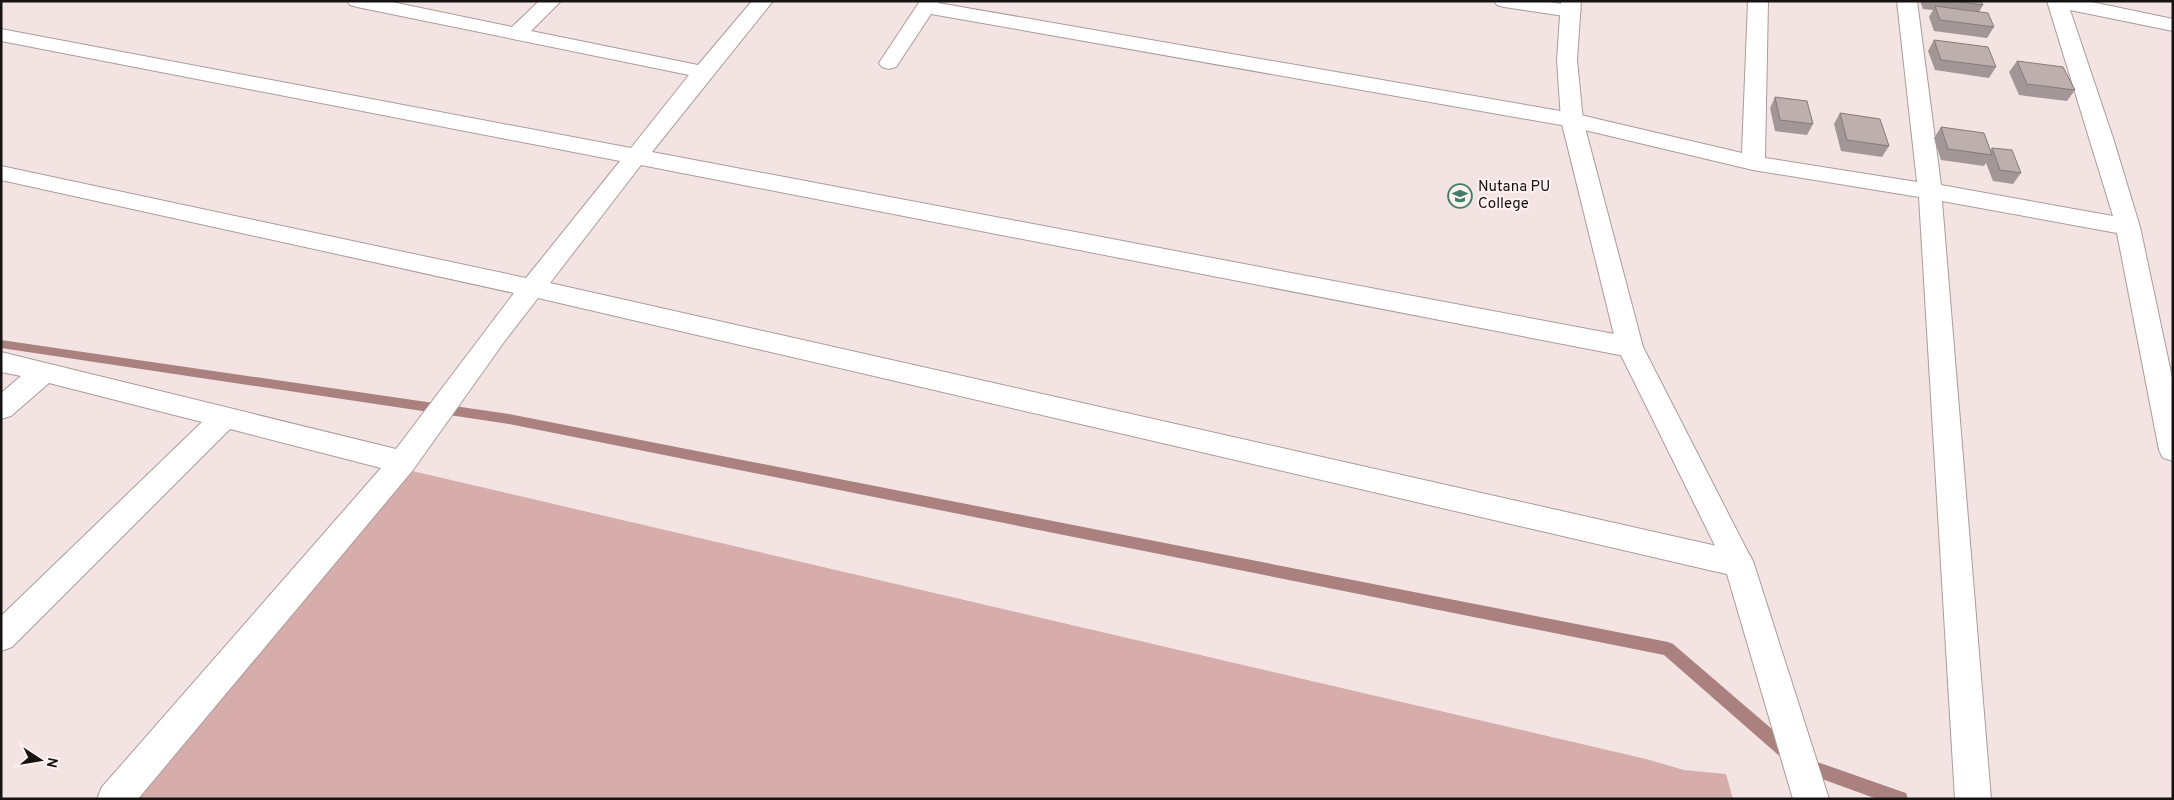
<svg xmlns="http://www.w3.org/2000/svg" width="2174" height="800" viewBox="0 0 2174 800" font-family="Overpass,sans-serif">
<rect width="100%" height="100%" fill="#f3e4e3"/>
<path fill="#d7adac" d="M408 470 1646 759 1684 770 1726 774 1733 799H132Z"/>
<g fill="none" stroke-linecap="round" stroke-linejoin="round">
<path fill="#ab8180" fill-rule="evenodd" d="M1 340 509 414 1668 642 1673 644 1795 749 1797 754 1795 759 1789 761 1783 759 1664 655 509 424 1 348Z
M1806 758 1900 791 1906 793 1908 799H1877L1800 771 1798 766 1800 761Z"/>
<g stroke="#aa9c9b" stroke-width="2">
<path id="street" d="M347 1H387L512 27 539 1H561L531 31 698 65 752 1H773L652 152 1630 337 1639 340 1643 347 1639 354 1630 357 641 165 550 283 1739 551 1750 555 1754 564 1750 573 1739 577 538 298 504 342 413 470 138 799H97L102 787 381 468 230 429 12 647 1 651V616L202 422 49 383 11 416 1 419V393L21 376 1 372V352L396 449 514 293 1 180V166L526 278 620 161 1 41V29L631 148 689 75 357 7 350 5Z
M920 1H940L938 3 1572 113 1742 153 1748 1H1768L1765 158 1917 182 1897 1H1917L1941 185 2113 216 2047 1H2087L2173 19V31L2070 10 2113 138 2140 227 2173 382V461L2163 458 2159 450 2117 233 1942 201 1991 799H1955L1919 197 1753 170 1572 127 931 14 896 67 889 69 882 67 879 63Z
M1494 1H1545L1578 7 1581 11 1578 15 1571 17 1504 7 1497 5Z"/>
</g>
<g stroke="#aa9c9b" stroke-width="2">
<path id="secondary" d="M1561 1H1581L1577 60 1583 120 1643 347 1754 564 1829 799H1793L1724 564 1617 347 1561 120 1557 60Z"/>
</g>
<use href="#street" fill="#fff" fill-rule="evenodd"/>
<use href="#secondary" fill="#fff" fill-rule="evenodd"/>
</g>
<path fill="#a39696" d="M1920 1H1981L1983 5 1979 12 1994 27 1987 38 1934 31 1929 17 1933 10 1923 9Z
M1934 40 1996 67 1989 78 1935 70 1928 51Z
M2017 61 2075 90 2067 101 2019 95 2009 72Z
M1775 97 1813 124 1807 135 1775 131 1770 108Z
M1840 113 1889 146 1882 157 1841 151 1834 124Z
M1941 127 1990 150 1992 148 2021 173 2013 184 1993 181 1986 163 1984 166 1941 160 1934 138Z"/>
<path fill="#bdafae" stroke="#847a7a" d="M1953 1H1981L1983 5Z
M1935 6 1988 13 1994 27 1940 20Z
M1934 40 1988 47 1996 67 1941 60Z
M2017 61 2063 67 2075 90 2027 84Z
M1775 97 1807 101 1813 124 1780 120Z
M1840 113 1880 119 1889 146 1847 140Z
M1941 127 1984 133 1992 155 1948 149Z
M1992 148 2012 150 2021 173 2000 170Z"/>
<defs>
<g id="school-ring" transform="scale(1.25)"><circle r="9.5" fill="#fef2f1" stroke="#3f7c69" stroke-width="1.5"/><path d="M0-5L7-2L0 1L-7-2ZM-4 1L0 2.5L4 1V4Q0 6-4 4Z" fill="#3f7c69"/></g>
</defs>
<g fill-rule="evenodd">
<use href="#school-ring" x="1460" y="196"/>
</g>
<g text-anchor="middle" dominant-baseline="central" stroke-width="4" stroke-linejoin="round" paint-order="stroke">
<g font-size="15" fill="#171212" stroke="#fef2f1" text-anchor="start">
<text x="1478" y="187">Nutana PU<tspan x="1478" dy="17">College</tspan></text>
</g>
</g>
<rect width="2174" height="800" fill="none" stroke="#171212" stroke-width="5"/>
<g transform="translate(40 760) rotate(102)" stroke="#fef2f1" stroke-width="4" paint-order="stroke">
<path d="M0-4L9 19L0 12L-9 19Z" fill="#171212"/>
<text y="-8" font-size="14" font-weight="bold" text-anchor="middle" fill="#171212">N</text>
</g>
</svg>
